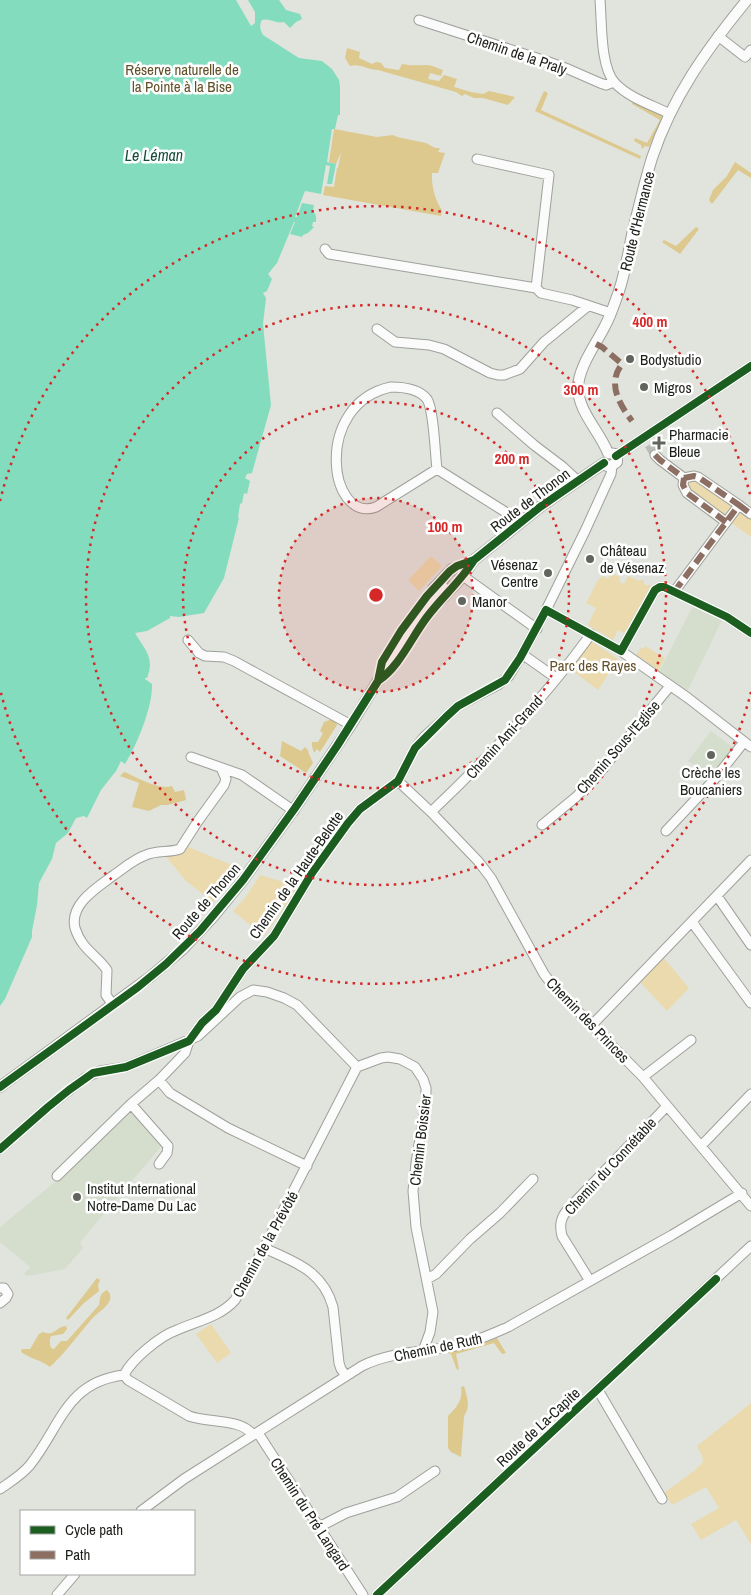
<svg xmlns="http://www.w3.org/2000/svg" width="751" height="1595" viewBox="0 0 751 1595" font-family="'Archivo Narrow',sans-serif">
<rect width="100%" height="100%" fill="#e0e4dc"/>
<path fill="#d5ddcd" d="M693 606 722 620 687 692 659 672Z
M711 731 734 748 711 778 688 761Z
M131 1108 164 1143 80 1242 83 1248 65 1269 27 1276 24 1274 30 1267 0 1242V1227L55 1182Z"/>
<path fill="#eadaae" d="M693 478 733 504V507L725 519 688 492 686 481Z
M741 509 751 516V537L730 522Z
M431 556 442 566 419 591 408 580Z
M611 573 620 577V582L624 584 628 576 639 581 641 580 644 581V584L648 586 649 584 652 587 628 631 623 633 618 630 613 640 588 625 596 608 586 603 598 580 603 576 608 579Z
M591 641 618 659 598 690 569 668Z
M645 646 665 658 659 670 636 655 641 648 643 649Z
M186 846 239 868 213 902 186 881 163 853Z
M260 875 290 884 298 879 302 882 264 936 233 911 245 898Z
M663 957 689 988 667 1011 639 981Z
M211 1324 231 1353 217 1363 196 1334Z
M751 1403V1544L736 1520 701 1540 691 1524 719 1508 706 1487 672 1505 664 1493 694 1471 703 1462 702 1456 697 1446Z"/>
<path fill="#ddc88e" d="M347 48 360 52 359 58 372 64 376 62 381 63 385 68 399 70 402 64C411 66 418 65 426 65 432 65 437 68 443 70L441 76 430 73 428 79 439 81 444 75 457 79 454 87 471 92 483 94 489 91 515 97 508 105 483 98H474L465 94 462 96 456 92 378 70C368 70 360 63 350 66L345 58Z
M544 91 548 93 541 110 641 156 640 159 535 111Z
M633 101 661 114 662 118 649 147 645 146 642 149 641 145 634 141 635 138 647 143 660 120 632 104Z
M334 129 377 137 393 135 397 137 426 143 435 148H440L438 152 445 153 438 173H432C431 184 435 201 442 210L441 216 323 195 325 186 334 187 337 168H338L341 152 336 164 329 162Z
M735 162 751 173V178L738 170 712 204 709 200 713 190 727 176Z
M696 227 699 229 680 254 662 242 664 240 676 246Z
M332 719 336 722 337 725 320 752 317 749 314 753 312 746V742H318L323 733 320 731 324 722Z
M282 741 301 751 305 747 308 750 309 754 313 763 306 773 280 756Z
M124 772C137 777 160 791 172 786L175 792 184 790 186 800 168 805H161L149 811 132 807 139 783 120 776Z
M97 1278 100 1280 98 1285 99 1291 84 1303 68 1320 66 1318Z
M107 1290C110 1293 111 1296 110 1300 106 1309 96 1313 91 1320 77 1336 65 1353 50 1367 39 1359 31 1359 21 1352L22 1349H30L39 1334 43 1332C56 1337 54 1327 66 1326L67 1329 63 1334 51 1336C49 1341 50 1344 51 1348L54 1349 61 1341H67L99 1305C100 1298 100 1293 107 1290Z
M497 1338 506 1353 502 1354 494 1343 456 1354 459 1369 457 1370 451 1354 447 1353V1352L477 1346Z
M464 1386C467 1397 471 1406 464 1416L461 1457 451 1452 448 1448V1416C457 1407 463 1400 461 1387Z"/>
<path fill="#84dcbf" d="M0 0H236L251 26 255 23V12L248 0H279L286 10 300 14 302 19 296 22 290 28 284 22C276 24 270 18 262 20 259 25 260 30 263 35L299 58 322 61 332 69 339 80 340 87V115H338L335 129H332L327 162 336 164 332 184H327L330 166 326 165 321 194 305 191 295 217H297L302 203 314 205 313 210 316 216V222H313L312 226 314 227 308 233 303 235 302 237 290 234 295 222H294L277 263 268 274 272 279 267 291 263 293 266 298 263 324 271 405 252 473 247 474 245 478 250 481 247 494 244 493 242 503 240 504 238 517 239 518 224 578 204 613 179 617 170 616V618L147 631 135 633C145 650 155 658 147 678H145V679L152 684C153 706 137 745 125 764L121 761 116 771 101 790 87 818 84 816 76 818 68 833 56 843 52 859 39 883 37 905 32 931V937L5 999 0 1006Z"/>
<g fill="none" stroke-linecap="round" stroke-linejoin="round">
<path stroke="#b9bdb5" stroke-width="9" stroke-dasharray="9 4.5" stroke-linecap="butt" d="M649 445 655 455"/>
<path stroke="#b9bdb5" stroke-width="10" stroke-dasharray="10 5" stroke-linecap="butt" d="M443 587 471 562"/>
<g stroke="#9ea19b" stroke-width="11">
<path id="minor" d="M600 0C602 22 600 67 615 83 629 98 652 105 670 114
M419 20 546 61 568 69 600 83 606 85 614 82
M718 36 745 57 751 50
M477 159 549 175 536 288 541 293 572 300 611 313
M325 249 329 254 536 288
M377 329 395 342 429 345 444 349 490 373 498 375H504L520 369 544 342 588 306
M391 387C402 387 419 389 427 399 434 410 435 454 437 469L376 507C329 525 312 404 391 387Z
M497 413 534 445 563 467 578 481
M655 455 660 460 684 478 683 485 687 493 726 522
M616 456 751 366
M437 469 507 513 519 524
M684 478 694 476 698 477 739 505
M463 576 537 629
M674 592 739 505 751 514
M546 610 621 651 688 698 751 747
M188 640 199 653 205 656 224 657 234 661 351 725
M621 651 655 590 660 587H664L727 617 751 633
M522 654 556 678
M191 757 242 775 294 811
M398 781 431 812 478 861 491 878 544 974 553 986 643 1077 751 1206
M431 812C489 757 544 699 591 634
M542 825 576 797 600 772 670 686
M666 831 713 781 744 742
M717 896 751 945
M692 922 751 1003
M113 1005 106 995 107 970C96 954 82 950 75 928 69 904 98 887 114 875 124 868 134 859 146 855 157 850 169 853 180 849L198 821 224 785 226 779 221 768
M592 1025 751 860
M643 1077 691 1040
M159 1080 170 1093 228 1128 307 1166
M131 1104 168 1146 167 1153 159 1164
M701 1146 751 1094
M0 1149 48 1107 85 1078 100 1071 126 1067 198 1036 240 997 253 990 267 992 284 998 297 1005 357 1067 381 1058 388 1057 400 1059 415 1067 423 1079 426 1088V1102L416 1163 413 1191 416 1227 433 1312 430 1332 423 1351
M57 1176 131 1104 159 1080 185 1053 189 1041 202 1023 216 1010 243 969 274 936 312 873 348 823 360 809 398 781 415 748 425 736 458 706 498 685 509 676 520 658 546 610 585 531 611 474 612 466
M264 1248C295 1262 323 1271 333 1307L339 1363 341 1369 346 1376
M427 1279 436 1274 470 1239 500 1213 533 1179
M590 1281 562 1236C559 1224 561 1217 569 1208L667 1106
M0 1288H4L8 1294 6 1298 0 1303
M124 1375C132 1359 160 1336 177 1330 197 1321 220 1317 235 1300L264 1248 357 1067
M598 1390 662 1499
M258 1433 363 1595
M0 1489C10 1482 22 1475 30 1465 61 1426 66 1382 124 1375L128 1380 189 1416C207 1423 241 1418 253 1435
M141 1511 184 1479 362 1366C392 1351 428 1352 460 1345 477 1341 492 1334 508 1327L672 1235 742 1193
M319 1527 346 1513 397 1497 435 1471
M57 1595 75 1574
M377 1595 751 1246"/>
</g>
<g stroke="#9ea19b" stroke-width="12">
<path id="major" d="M608 453C600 432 578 411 578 388 578 368 596 344 605 326 611 315 615 302 619 291 625 273 628 254 632 235 638 210 644 184 652 158 672 97 707 49 747 0
M604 463 607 466H611L617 462V458L615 454 608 453
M433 589 452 569 474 560 540 507 604 463
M441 600 464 575 474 560
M0 1087 150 977 183 949 213 917 243 880 295 808 351 725 406 634 423 611 443 587"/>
</g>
<use href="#minor" stroke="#fafbfa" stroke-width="9"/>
<use href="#major" stroke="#fafbfa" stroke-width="10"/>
<path stroke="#8d6e63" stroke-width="6" stroke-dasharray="12 6" stroke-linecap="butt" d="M596 344 602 347 622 364C607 383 619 404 632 421
M655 455 660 460 684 478 683 485 687 493 726 522
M684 478 694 476 698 477 739 505
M674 592 739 505 751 514"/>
<g stroke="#fff" stroke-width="11">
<path id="cycleway" d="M616 456 751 366
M378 681C400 666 411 638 427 617 442 597 461 581 474 560
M0 1087 138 987 166 964 200 931 243 880 295 808 337 746 378 681 382 662 401 631 427 596 450 571 457 566 474 560 540 507 604 463
M0 1149 48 1107 69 1090 93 1073 126 1067 189 1041 202 1023 216 1010 243 969 274 936 312 873 348 823 360 809 398 781 415 748 446 717 458 706 505 680 520 658 546 610 621 651 655 590 660 587H664L727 617 751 633
M377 1595 716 1279"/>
</g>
<use href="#cycleway" stroke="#1b5e20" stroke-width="8"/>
</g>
<circle cx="376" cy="595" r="97" fill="#d62828" fill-opacity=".12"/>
<g fill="none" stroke="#d62828" stroke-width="2.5" stroke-dasharray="2.5 5">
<circle cx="376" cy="595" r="97"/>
<circle cx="376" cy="595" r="193"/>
<circle cx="376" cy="595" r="290"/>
<path d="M751 692A387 387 0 0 1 0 689M0 501A387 387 0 0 1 751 498"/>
</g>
<g fill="#61655e" stroke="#fff" stroke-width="2">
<circle cx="630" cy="359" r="5"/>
<circle cx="644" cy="387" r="5"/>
<path d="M656.5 435.5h5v5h5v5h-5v5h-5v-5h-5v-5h5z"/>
<circle cx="590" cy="559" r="5"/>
<circle cx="548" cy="573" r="5"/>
<circle cx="462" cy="601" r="5"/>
<circle cx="711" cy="755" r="5"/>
<circle cx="77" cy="1197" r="5"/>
</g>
<g text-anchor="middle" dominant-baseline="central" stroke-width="5" stroke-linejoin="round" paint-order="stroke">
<g font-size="15" fill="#1d201a" stroke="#fff">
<text transform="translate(517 53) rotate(19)">Chemin de la Praly</text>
<text transform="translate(637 221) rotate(-76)">Route d'Hermance</text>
<text transform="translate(530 500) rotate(-37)">Route de Thonon</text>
<text transform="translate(504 737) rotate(-48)">Chemin Ami-Grand</text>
<text transform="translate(618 747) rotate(-49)">Chemin Sous-l'Eglise</text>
<text transform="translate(296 875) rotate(-55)">Chemin de la Haute-Belotte</text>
<text transform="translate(206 901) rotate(-49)">Route de Thonon</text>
<text transform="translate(588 1020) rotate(46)">Chemin des Princes</text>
<text transform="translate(420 1140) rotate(-83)">Chemin Boissier</text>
<text transform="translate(610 1166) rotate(-47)">Chemin du Connétable</text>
<text transform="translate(265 1244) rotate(-61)">Chemin de la Prévôté</text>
<text transform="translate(438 1347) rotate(-12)">Chemin de Ruth</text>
<text transform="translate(538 1427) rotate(-43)">Route de La-Capite</text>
<text transform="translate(310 1514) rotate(57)">Chemin du Pré Langard</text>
</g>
<g font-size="15" fill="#625028" stroke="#fff">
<text x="182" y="69">Réserve naturelle de<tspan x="182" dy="17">la Pointe à la Bise</tspan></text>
<text x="593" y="665">Parc des Rayes</text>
</g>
<g font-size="15" fill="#1d201a" stroke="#fff" text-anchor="start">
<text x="640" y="359">Bodystudio</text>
<text x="654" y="387">Migros</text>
<text x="669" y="434">Pharmacie<tspan x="669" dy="17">Bleue</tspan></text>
<text x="600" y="550">Château<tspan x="600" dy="17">de Vésenaz</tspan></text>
<text x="538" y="564" text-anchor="end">Vésenaz<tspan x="538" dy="17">Centre</tspan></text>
<text x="472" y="601">Manor</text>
<text x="711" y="772" text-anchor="middle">Crèche les<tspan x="711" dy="17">Boucaniers</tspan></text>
<text x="87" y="1188">Institut International<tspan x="87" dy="17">Notre-Dame Du Lac</tspan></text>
</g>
<g font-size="16" font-style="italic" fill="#174c3c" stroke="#fff">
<text x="154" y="155">Le Léman</text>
</g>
</g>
<circle cx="376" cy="595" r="8" fill="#d62828" stroke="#fff" stroke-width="2.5"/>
<g font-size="15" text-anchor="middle" font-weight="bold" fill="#d62828" stroke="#fff" stroke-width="5" stroke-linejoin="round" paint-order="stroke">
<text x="650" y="327">400 m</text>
<text x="581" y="395">300 m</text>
<text x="512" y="464">200 m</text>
<text x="445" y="532">100 m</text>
</g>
<rect x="20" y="1510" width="175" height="65" fill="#ffffff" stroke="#a5a6a3"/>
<rect x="30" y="1526" width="25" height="8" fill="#1b5e20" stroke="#a5a6a3"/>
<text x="65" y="1535" font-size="15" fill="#1d201a">Cycle path</text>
<rect x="30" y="1551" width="25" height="8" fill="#8d6e63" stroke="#a5a6a3"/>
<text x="65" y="1560" font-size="15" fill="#1d201a">Path</text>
</svg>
